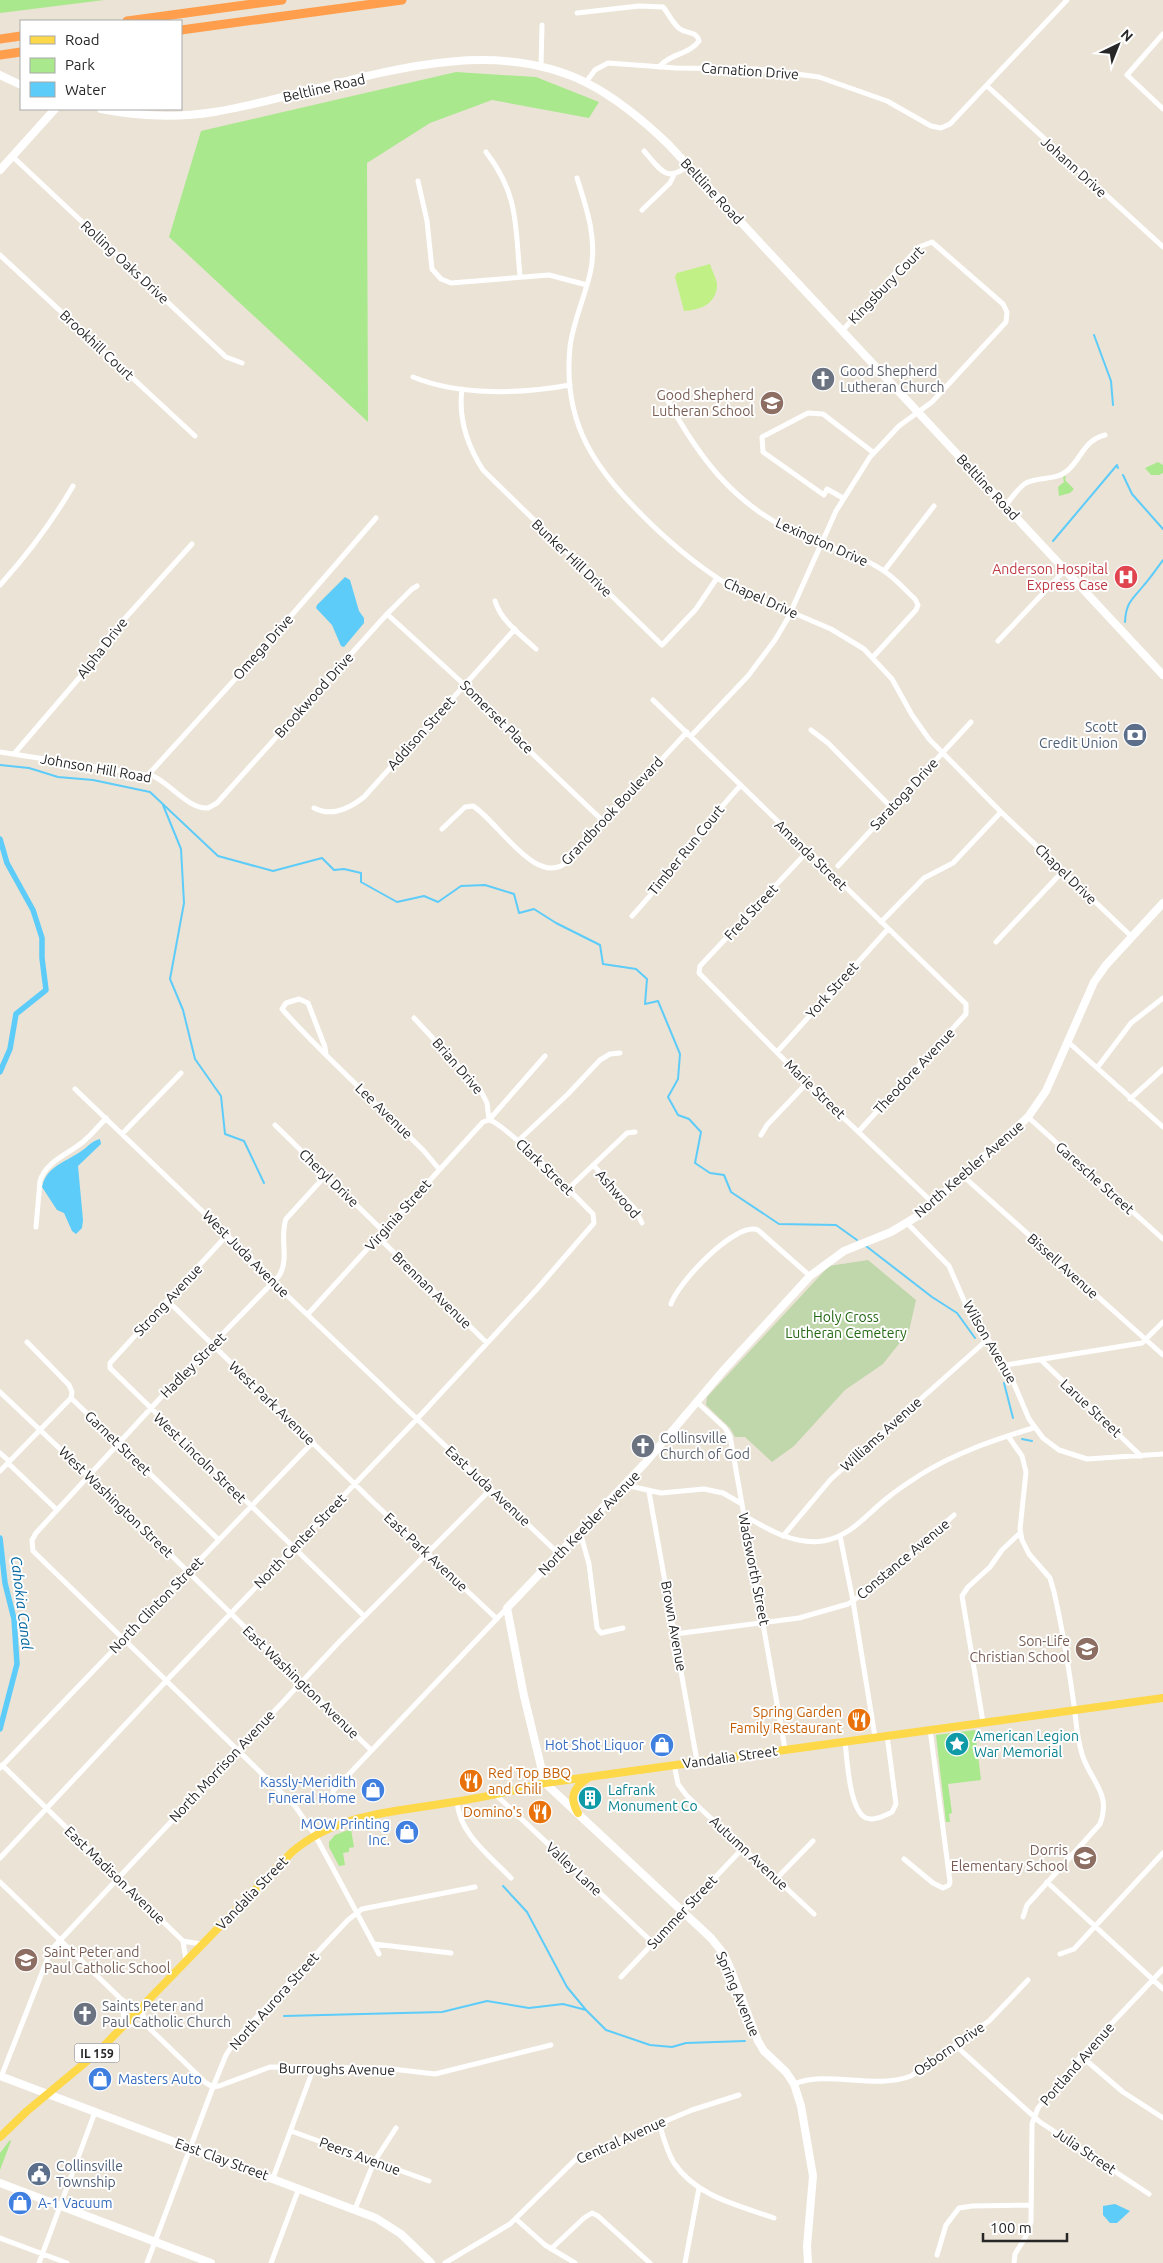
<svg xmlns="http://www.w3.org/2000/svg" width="1163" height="2263" viewBox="0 0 1163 2263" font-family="Ubuntu,sans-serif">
<rect width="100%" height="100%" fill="#ebe3d6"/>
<path fill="#a9e88c" d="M0 0H104L0 13Z
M456 72 536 77 599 102 589 118 492 100 430 123 367 163 368 422 169 237 201 131Z
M1158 462 1163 465V473L1159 475H1151L1145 468Z
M1066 476 1065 480 1074 489 1070 493 1059 496 1058 487 1064 482 1063 477Z
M975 1730 981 1780 948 1784 952 1813 949 1814 950 1822H946L936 1735Z
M351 1829 354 1847 349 1848V1852L343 1853 345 1865 339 1866 329 1847V1842L335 1835Z
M10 2140 11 2141 0 2170V2153Z"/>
<path fill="#bfd7ab" d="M868 1260 916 1300 909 1331 883 1364 845 1390 794 1446 772 1462 745 1437H735L730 1428 706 1405 707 1397 829 1266Z"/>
<path fill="#c1f186" d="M710 264C712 271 718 281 717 287 715 305 699 310 684 311L675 277 677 273Z"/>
<path fill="#5dccf9" d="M345 577 350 580 359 611 364 618V623L344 647 341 646 332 625 316 608 317 605Z
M100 1139 101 1144 78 1166 83 1220 82 1228 76 1234 72 1231 64 1213 57 1210 42 1187C46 1167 65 1162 80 1152 88 1147 91 1141 100 1139Z
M1115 2204 1130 2211 1117 2223H1110L1103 2215V2206Z"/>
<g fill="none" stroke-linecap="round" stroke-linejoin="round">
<path stroke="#5dccf9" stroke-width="2" d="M1094 335 1111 381 1113 405
M1123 475 1132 494 1163 529
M1053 541 1117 465 1118 468
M1125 622C1126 602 1132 600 1144 585 1151 577 1157 568 1163 560
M0 765 29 768 58 777 93 780 150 792 218 856 273 871 322 858 334 870 344 869 361 873V882L397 902 424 896 438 902 461 886 485 885 514 894 519 913 534 909 556 923 600 945 603 964 636 969 647 979 645 1004 658 1001 680 1054 678 1079 668 1097 678 1115 689 1119 701 1132 695 1163 710 1173 724 1175 731 1192 779 1224 836 1225 857 1240
M163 805 181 849 184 903 170 979 183 1010 195 1059 221 1096 225 1134 244 1141 264 1183
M866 1246 932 1297 957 1313 975 1338
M1004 1383 1013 1418
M1022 1439 1032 1441
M503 1886 527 1912 567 1987 586 2010
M284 2016 442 2012 487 2001 529 2008 563 2004 586 2010 606 2030 650 2045 672 2047 686 2043 745 2041"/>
<path stroke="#5dccf9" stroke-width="5.5" d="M0 839 7 863 33 910 42 938V958L46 990 16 1014 10 1049 0 1072
M0 1538 5 1583 14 1619 17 1664 0 1729"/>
<path stroke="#fff" stroke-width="5" d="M577 13 639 6 663 7C669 14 672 23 680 29 687 34 697 31 699 41 690 54 669 54 659 67
M1163 34 1127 75 1163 109
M541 67 542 25
M586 82 595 70 608 63 676 68 757 69 819 77 887 101 931 126 941 128 950 124 1067 0
M987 86 1163 247
M644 151C660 169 666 184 689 165
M486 152C519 195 515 225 520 276
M12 156 226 357 242 363
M577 178C587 209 598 241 590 274 584 299 573 322 570 347 562 426 597 471 650 523 675 547 700 568 730 586L831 629 864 649 892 679 912 715 929 739 1001 812 1132 937
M418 181 427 221 432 269 441 279 451 283 549 275 587 285
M642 210 670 183 674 175
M0 255 195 436
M413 377C460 396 521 394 570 385
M462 389C458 419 467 445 483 470L662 645 696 609 717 578
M668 401C699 457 731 500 789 530 819 546 856 552 884 571 896 579 905 590 915 599L918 605 916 610 873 657
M843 498 827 489 824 495 763 452 762 437 808 413 823 414 874 453
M1005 506C1011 499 1018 488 1026 483 1039 476 1055 481 1067 471 1083 457 1083 441 1105 435
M884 571 934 506
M0 585C28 554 52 522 73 486
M495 601C501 621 521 635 536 649
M387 614 492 710 515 737 604 822
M998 641 1065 570
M653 700 966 1004V1014L859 1131
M811 730 828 743 892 808
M691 736 748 676 775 640 788 618 836 511 870 457 899 426 932 402 1006 322 1007 312 1003 304 932 242 919 247 842 331
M0 752 153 776C171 784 188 809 208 808L217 803 387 614 412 589 417 586
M14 754 80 677 110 635 192 544
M148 775 257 655 376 518
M314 808C331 817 350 808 364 797L515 629
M442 829 465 807 473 806C498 821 537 890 568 861L687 732
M807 852 700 966 699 973 807 1083 933 1203
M838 866 971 722
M632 916C671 874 702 827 741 785
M881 922 924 878 953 863 1001 812
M996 942 1063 871
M414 1018 480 1089 487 1103 489 1119
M1067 1041 1163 1127
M777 1052 888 929
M326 1055 325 1047 308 1003 299 999 286 1003 282 1009C296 1025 311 1040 326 1055L424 1151 439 1169
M1097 1068 1131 1023 1163 998
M75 1089 225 1233 274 1283 559 1554
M1130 1099 1163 1069
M1028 1117 1163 1239
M275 1125 383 1231
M122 1134 181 1073
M761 1135 767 1125 807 1083
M518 1141 568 1094 600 1060 610 1054 620 1053
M593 1165 635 1209 642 1223
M326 1175 286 1219C279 1238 290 1258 279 1276L165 1393 36 1533 32 1540 33 1551 68 1585 295 1806 315 1835 379 1954
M963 1176 1163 1355
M568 1189 627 1133 635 1132
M907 1223 949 1266 969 1312 1006 1365 1029 1419 1043 1438 1059 1450 1087 1459 1163 1454
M36 1227 40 1181C46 1161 69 1154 84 1141 92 1134 99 1126 106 1118
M227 1235 110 1363V1368L364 1616
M378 1237 487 1343
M168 1301 374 1503 497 1619
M671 1304C677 1284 735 1221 758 1230L810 1276
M308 1314 483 1122 489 1120 545 1056
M27 1342 69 1385 72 1392 71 1398 219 1540
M1041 1360 1141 1456
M1006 1365 1142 1343 1163 1322
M0 1392 133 1518 371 1750
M697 1402 725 1428 730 1436 785 1749
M1008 1436 1022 1456 1026 1472 1020 1529 1022 1540 1029 1554 1050 1578 1054 1592C1062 1627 1068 1663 1073 1698 1076 1717 1076 1735 1082 1754 1090 1781 1112 1793 1100 1824L1027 1905 1023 1917
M0 1453 9 1461
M8 1463 57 1510
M0 1471 71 1398
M625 1485 661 1493 704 1489 723 1493 742 1504
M649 1492 697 1761
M745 1516C769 1530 794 1545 823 1541 850 1537 866 1515 886 1499 897 1490 909 1482 920 1475 955 1453 994 1440 1033 1428
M580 1532 589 1564 597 1628 601 1633 623 1628
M783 1536 831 1479 988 1339
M840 1536 853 1601 875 1737
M675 1634 799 1618 848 1604 876 1585 954 1515
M983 1722 962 1596 968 1587 990 1567 1002 1550 1020 1533
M845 1741C847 1758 849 1810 866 1818 874 1821 884 1816 892 1812L896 1804 887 1735
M674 1764 678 1784 687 1796 814 1914
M2 1765 183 1941
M0 1768 313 1442
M495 1794 653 1943
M334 1800 333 1791 507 1608
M457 1801C459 1834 490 1856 511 1878
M0 1858 167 1680 417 1419 537 1289 594 1223 593 1214C577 1198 505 1123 489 1120
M904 1859 933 1883 943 1888 949 1885 950 1882 930 1729
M776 1879 813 1841
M0 1882 121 1999 130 2005 140 2007 147 2026 206 2083 213 2087 219 2086 270 2067 383 2068 435 2074 551 2045
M1047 1882 1163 1989
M183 1941 186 1960
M183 1941 201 1944
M374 1944 451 1953
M1060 1954 1074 1949 1163 1853
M621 1977 743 1848
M121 1999 125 2024 147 2026
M956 2046 1040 2122 1149 2194
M1081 2056 1123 2092 1163 2118
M1 2077 51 1950 340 1641 491 1489
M794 2084C828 2070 875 2090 911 2076L989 2021 1028 1980
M659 2123C663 2136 667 2152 674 2163 697 2197 738 2205 774 2218
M291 2131 429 2181
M273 2178 314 2067
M355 2209 374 2162 396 2128
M516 2219 545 2245 575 2263
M0 2238 67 2263
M551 2249 584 2218 592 2213 598 2216 650 2263
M937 2255 946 2225 959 2208 972 2206 1031 2205
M39 2263 95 2112
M147 2263 213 2087 226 2055 237 2038 348 1920 362 1909 475 1887
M271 2263 299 2188
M445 2263 510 2224 577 2158 692 2110 739 2095
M685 2263 699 2188
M1014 2263 1015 2254 1025 2238 1031 2222 1032 2124 1038 2108 1081 2056 1163 1969"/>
<path stroke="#fff" stroke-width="8" d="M0 75 21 85
M101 109C137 116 177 118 214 112 332 93 471 25 587 83 618 99 643 120 668 144L1163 675
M0 170 55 109
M0 2076 376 2218 401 2234 431 2263
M0 2183 211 2263
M808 2263 807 2246 813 2176 801 2106 794 2084 786 2072 764 2051 758 2041 729 1965 723 1953 711 1938 545 1783 524 1696 507 1608 646 1462 722 1372 810 1276 844 1251 891 1232 921 1214 1028 1117 1046 1091 1094 982 1106 965 1163 903"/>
<path stroke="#fdd849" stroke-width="8" d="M578 1813C569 1798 573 1788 588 1778
M0 2137 27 2111 98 2052 292 1852C336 1814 392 1812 447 1803 480 1798 513 1791 545 1783L1163 1698"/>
<path stroke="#ff9f4d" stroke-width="9" d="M127 21 282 0
M181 30 402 0
M0 39 21 36
M0 55 21 52"/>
</g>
<defs>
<g id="church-disc" transform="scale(1.25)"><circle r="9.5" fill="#6b7280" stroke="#fff"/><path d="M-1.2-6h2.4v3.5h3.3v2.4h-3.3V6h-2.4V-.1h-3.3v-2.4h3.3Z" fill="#fff"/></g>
<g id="school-disc" transform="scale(1.25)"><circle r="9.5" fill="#8d6e63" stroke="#fff"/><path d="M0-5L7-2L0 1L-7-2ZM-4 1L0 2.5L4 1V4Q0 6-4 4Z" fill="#fff"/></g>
<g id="hospital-disc" transform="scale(1.25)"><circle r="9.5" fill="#e0444e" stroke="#fff"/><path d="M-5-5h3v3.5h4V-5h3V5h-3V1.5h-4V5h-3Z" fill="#fff"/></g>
<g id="bank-disc" transform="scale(1.25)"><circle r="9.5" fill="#5c6f8a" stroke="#fff"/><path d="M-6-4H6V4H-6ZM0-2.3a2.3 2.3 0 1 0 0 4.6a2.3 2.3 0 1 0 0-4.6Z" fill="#fff"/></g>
<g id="restaurant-disc" transform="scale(1.25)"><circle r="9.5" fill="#e8710a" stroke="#fff"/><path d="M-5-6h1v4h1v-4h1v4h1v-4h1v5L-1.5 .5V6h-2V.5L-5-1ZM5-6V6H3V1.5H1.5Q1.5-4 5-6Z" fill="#fff"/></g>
<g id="sight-disc" transform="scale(1.25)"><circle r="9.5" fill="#0f9aa8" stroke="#fff"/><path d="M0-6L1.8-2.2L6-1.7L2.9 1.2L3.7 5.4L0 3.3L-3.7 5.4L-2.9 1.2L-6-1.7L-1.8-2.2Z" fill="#fff"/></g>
<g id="shop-disc" transform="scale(1.25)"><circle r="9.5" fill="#3f7fe0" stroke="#fff"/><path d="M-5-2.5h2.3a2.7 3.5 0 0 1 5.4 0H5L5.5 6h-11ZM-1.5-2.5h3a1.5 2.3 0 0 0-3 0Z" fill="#fff"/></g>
<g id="building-disc" transform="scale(1.25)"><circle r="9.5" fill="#0f9aa8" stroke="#fff"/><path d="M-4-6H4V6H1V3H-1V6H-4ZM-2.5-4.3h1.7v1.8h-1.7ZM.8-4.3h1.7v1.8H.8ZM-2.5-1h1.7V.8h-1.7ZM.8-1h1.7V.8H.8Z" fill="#fff"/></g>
<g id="civic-disc" transform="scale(1.25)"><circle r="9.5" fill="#5c6f8a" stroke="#fff"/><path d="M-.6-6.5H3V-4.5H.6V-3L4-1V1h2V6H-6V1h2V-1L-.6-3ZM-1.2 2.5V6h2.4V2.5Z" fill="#fff"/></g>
</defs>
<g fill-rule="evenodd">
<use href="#church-disc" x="823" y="379"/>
<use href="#school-disc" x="772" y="403"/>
<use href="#hospital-disc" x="1126" y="577"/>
<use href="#bank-disc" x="1135" y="735"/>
<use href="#church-disc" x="643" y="1446"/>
<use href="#school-disc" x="1087" y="1649"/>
<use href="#restaurant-disc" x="859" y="1720"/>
<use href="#sight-disc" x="957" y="1744"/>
<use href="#shop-disc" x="662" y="1745"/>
<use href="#restaurant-disc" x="471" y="1781"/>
<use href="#shop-disc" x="373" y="1790"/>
<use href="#building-disc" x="590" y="1798"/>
<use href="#restaurant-disc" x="540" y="1812"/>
<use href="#shop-disc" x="407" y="1832"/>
<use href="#school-disc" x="1085" y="1858"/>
<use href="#school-disc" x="26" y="1960"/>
<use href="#church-disc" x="85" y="2014"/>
<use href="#shop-disc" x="100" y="2079"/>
<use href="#civic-disc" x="39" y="2174"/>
<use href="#shop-disc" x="20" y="2203"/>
</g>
<g text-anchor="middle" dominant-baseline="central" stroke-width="4" stroke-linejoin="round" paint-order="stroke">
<rect fill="#fff" stroke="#686868" stroke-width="1" x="74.5" y="2043.5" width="45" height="19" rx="4"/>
<g font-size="12" font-weight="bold" fill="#272727">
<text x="97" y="2053">IL 159</text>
</g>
<g font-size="14" fill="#272727" stroke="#fff">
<text transform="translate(750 71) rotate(4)">Carnation Drive</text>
<text transform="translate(324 88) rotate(-13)">Beltline Road</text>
<text transform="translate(1074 167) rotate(42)">Johann Drive</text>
<text transform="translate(712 191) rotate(47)">Beltline Road</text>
<text transform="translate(125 262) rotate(43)">Rolling Oaks Drive</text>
<text transform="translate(886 285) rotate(-46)">Kingsbury Court</text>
<text transform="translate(97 345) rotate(43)">Brookhill Court</text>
<text transform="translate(988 487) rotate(47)">Beltline Road</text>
<text transform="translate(822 542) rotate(24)">Lexington Drive</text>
<text transform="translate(572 558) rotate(44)">Bunker Hill Drive</text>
<text transform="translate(761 598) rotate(24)">Chapel Drive</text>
<text transform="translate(263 647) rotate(-48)">Omega Drive</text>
<text transform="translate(102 648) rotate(-52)">Alpha Drive</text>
<text transform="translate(314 695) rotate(-48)">Brookwood Drive</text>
<text transform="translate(497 717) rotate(45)">Somerset Place</text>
<text transform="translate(421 733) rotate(-48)">Addison Street</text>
<text transform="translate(96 768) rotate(10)">Johnson Hill Road</text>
<text transform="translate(904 794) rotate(-47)">Saratoga Drive</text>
<text transform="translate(612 811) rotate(-47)">Grandbrook Boulevard</text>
<text transform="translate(686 850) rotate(-51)">Timber Run Court</text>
<text transform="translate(811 855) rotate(44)">Amanda Street</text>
<text transform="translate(1066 874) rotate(44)">Chapel Drive</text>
<text transform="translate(751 912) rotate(-47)">Fred Street</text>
<text transform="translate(832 990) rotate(-48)">York Street</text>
<text transform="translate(458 1066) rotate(49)">Brian Drive</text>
<text transform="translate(914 1071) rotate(-47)">Theodore Avenue</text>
<text transform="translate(815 1089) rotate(44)">Marie Street</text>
<text transform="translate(384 1111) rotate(44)">Lee Avenue</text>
<text transform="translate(545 1167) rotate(44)">Clark Street</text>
<text transform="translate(969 1169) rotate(-41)">North Keebler Avenue</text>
<text transform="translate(329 1178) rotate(44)">Cheryl Drive</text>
<text transform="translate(1095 1178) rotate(42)">Garesche Street</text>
<text transform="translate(618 1194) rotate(49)">Ashwood</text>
<text transform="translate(398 1215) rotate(-48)">Virginia Street</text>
<text transform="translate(246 1254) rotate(45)">West Juda Avenue</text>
<text transform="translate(1063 1266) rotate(42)">Bissell Avenue</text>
<text transform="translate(432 1290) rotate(44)">Brennan Avenue</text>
<text transform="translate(168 1300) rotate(-47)">Strong Avenue</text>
<text transform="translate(990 1342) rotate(60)">Wilson Avenue</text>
<text transform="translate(193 1365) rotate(-45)">Hadley Street</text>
<text transform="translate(272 1403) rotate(44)">West Park Avenue</text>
<text transform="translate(1091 1408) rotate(43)">Larue Street</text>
<text transform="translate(881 1434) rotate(-42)">Williams Avenue</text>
<text transform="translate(118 1443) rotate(44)">Garnet Street</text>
<text transform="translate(200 1458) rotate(44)">West Lincoln Street</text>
<text transform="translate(488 1486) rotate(43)">East Juda Avenue</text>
<text transform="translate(116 1502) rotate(44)">West Washington Street</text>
<text transform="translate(589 1523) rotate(-46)">North Keebler Avenue</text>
<text transform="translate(300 1541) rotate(-46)">North Center Street</text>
<text transform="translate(426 1552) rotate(43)">East Park Avenue</text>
<text transform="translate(903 1559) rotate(-40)">Constance Avenue</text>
<text transform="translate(754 1569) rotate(79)">Wadsworth Street</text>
<text transform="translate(156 1605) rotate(-46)">North Clinton Street</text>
<text transform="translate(674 1626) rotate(80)">Brown Avenue</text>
<text transform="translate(301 1682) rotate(44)">East Washington Avenue</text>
<text transform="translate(730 1757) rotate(-8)">Vandalia Street</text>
<text transform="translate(222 1766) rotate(-47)">North Morrison Avenue</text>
<text transform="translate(749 1853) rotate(43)">Autumn Avenue</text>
<text transform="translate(574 1869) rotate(43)">Valley Lane</text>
<text transform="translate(115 1875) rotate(44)">East Madison Avenue</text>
<text transform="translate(252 1893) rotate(-46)">Vandalia Street</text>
<text transform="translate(682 1912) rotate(-47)">Summer Street</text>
<text transform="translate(738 1994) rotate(67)">Spring Avenue</text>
<text transform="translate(274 2001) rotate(-48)">North Aurora Street</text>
<text transform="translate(949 2049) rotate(-35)">Osborn Drive</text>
<text transform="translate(1077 2064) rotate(-49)">Portland Avenue</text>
<text transform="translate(337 2069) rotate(1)">Burroughs Avenue</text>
<text transform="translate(621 2140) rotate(-24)">Central Avenue</text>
<text transform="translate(1085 2151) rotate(34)">Julia Street</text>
<text transform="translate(360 2156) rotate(20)">Peers Avenue</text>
<text transform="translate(222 2159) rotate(20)">East Clay Street</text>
</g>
<g font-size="14" fill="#5b616d" stroke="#fff" text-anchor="start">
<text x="840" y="371">Good Shepherd<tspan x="840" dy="16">Lutheran Church</tspan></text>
<text x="660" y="1438">Collinsville<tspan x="660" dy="16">Church of God</tspan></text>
<text x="102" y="2006">Saints Peter and<tspan x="102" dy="16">Paul Catholic Church</tspan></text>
</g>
<g font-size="14" fill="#785e54" stroke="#fff" text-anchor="end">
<text x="754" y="395">Good Shepherd<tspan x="754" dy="16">Lutheran School</tspan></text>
<text x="1070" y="1641">Son-Life<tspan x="1070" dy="16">Christian School</tspan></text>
<text x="1068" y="1850">Dorris<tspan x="1068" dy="16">Elementary School</tspan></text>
<text x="44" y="1952" text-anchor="start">Saint Peter and<tspan x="44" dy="16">Paul Catholic School</tspan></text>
</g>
<g font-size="14" fill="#be3a42" stroke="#fff" text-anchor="end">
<text x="1108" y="569">Anderson Hospital<tspan x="1108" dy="16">Express Case</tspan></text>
</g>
<g font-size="14" fill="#4e5e75" stroke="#fff" text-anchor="end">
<text x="1118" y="727">Scott<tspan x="1118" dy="16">Credit Union</tspan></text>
<text x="56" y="2166" text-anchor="start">Collinsville<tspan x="56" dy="16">Township</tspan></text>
</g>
<g font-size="14" fill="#226812" stroke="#fff">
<text x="846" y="1317">Holy Cross<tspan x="846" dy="16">Lutheran Cemetery</tspan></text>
</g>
<g font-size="14" fill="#c56008" stroke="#fff" text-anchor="end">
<text x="842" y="1712">Spring Garden<tspan x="842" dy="16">Family Restaurant</tspan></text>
<text x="488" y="1773" text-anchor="start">Red Top BBQ<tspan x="488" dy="16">and Chili</tspan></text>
<text x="522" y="1812">Domino's</text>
</g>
<g font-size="14" fill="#0d838f" stroke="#fff" text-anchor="start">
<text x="974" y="1736">American Legion<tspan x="974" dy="16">War Memorial</tspan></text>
<text x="608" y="1790">Lafrank<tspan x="608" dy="16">Monument Co</tspan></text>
</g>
<g font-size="14" fill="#366cbe" stroke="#fff" text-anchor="end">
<text x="644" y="1745">Hot Shot Liquor</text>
<text x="356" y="1782">Kassly-Meridith<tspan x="356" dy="16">Funeral Home</tspan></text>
<text x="390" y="1824">MOW Printing<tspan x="390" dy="16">Inc.</tspan></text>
<text x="118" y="2079" text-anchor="start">Masters Auto</text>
<text x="38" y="2203" text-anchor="start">A-1 Vacuum</text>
</g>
<g font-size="15" font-style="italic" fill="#0165a0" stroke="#fff">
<text transform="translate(22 1603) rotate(83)">Cahokia Canal</text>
</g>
</g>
<rect x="20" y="20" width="162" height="90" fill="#ffffff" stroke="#a9a9a9"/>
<rect x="30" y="36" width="25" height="8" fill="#fdd849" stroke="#a9a9a9"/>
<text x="65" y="45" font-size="15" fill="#272727">Road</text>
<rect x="30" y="58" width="25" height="15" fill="#a9e88c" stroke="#a9a9a9"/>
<text x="65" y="70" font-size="15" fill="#272727">Park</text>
<rect x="30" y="82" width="25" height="15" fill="#5dccf9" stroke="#a9a9a9"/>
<text x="65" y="95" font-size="15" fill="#272727">Water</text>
<g transform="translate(1118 45) rotate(43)" stroke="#ffffff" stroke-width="4" paint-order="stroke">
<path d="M0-4L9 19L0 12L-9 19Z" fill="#272727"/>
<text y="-8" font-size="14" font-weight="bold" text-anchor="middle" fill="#272727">N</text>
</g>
<path d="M983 2233v8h84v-8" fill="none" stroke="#272727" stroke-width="2.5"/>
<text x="990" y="2233" font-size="15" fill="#272727" stroke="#ffffff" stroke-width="4" paint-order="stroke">100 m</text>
</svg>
